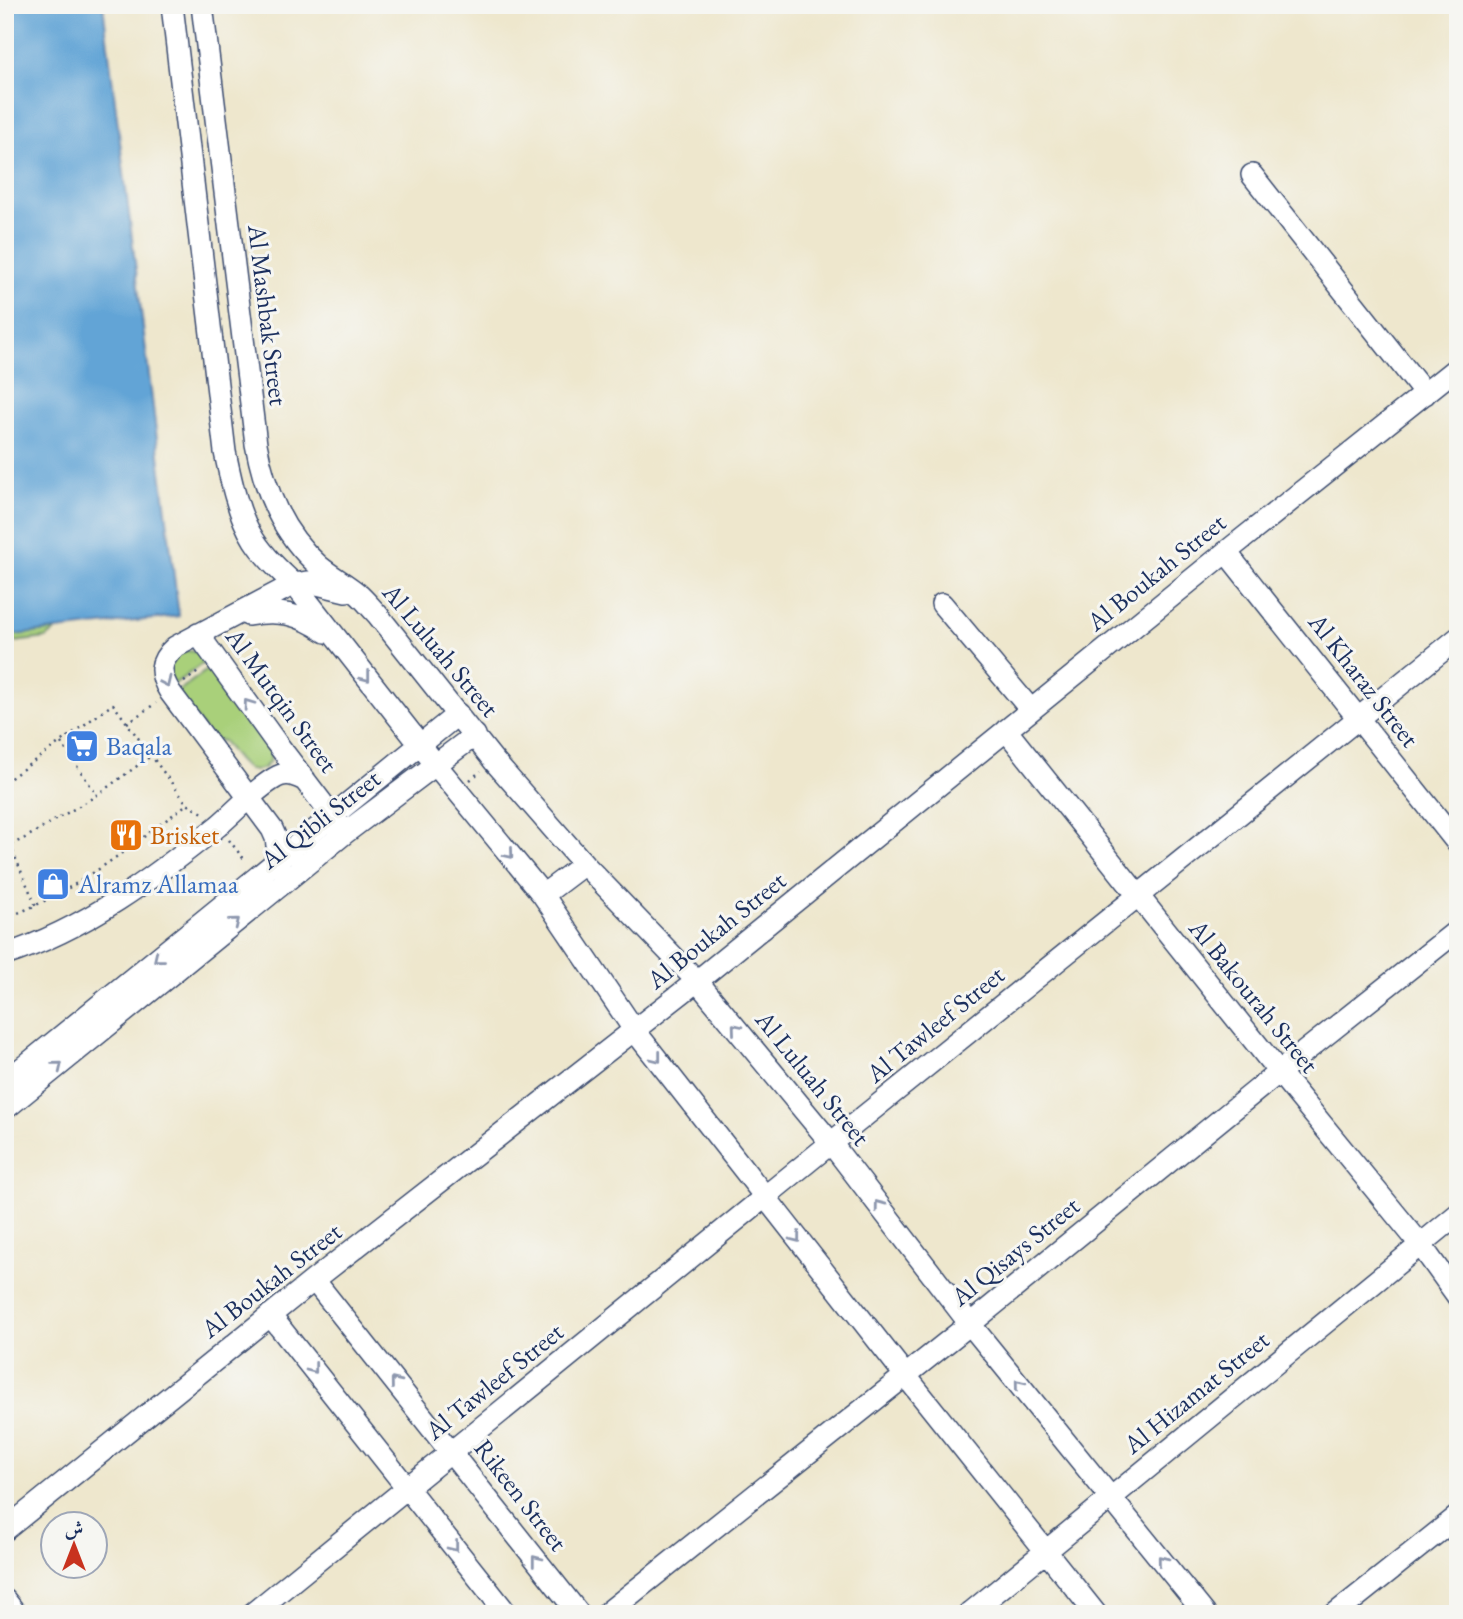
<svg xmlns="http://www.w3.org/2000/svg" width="1463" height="1619" viewBox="0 0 1463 1619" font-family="'EB Garamond',Amiri,serif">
<rect width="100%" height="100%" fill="#f6f6f2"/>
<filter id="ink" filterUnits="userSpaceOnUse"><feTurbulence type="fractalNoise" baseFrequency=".0143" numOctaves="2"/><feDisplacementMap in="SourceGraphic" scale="14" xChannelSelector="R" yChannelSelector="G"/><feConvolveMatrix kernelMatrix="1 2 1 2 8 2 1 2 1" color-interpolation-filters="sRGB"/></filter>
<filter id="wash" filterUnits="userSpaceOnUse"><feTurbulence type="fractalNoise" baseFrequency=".00686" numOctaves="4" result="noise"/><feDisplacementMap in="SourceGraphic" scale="28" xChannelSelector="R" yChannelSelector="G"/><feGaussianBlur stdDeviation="1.57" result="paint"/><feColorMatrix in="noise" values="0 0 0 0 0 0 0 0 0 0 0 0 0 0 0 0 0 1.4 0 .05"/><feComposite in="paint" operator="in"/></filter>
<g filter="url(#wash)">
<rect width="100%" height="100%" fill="#eee7cd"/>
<path fill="#a9d07a" stroke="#62806c" stroke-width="2" d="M57 630 46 638 5 643V636Z
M182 650 197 652 206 661 173 685 167 662Z
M211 667 271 753 270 761 264 768C244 777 234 755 223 741L211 739 177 692Z"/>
<path fill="#62a4d6" stroke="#3e6a9a" stroke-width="2" d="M5 5H103L179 616 5 636Z"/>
</g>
<g filter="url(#ink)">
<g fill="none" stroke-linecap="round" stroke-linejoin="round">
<g stroke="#3b4b6f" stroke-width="24">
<path id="minor" d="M172 5 225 452C231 481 238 515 254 540 265 557 280 571 294 584L436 765 543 895 635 1031 905 1375 1096 1614
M202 5 256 444C265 492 282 533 319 566 331 576 346 584 358 594 365 600 371 608 377 614L494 761 584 864 697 981 831 1143 970 1324 1205 1614
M1252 175 1425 394
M1226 552 1458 844
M942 604 1031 710
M248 615C279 609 300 614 326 632
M198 634 275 741 342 829
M1006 730 1279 1072 1420 1244 1458 1297
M279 860 276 838 272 829 170 692C159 674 158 662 175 647L294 584 309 582 346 591
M543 895 584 864
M5 955C86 929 153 878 218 826 237 810 254 790 275 778 286 771 295 776 305 780
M5 1082 458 714
M5 1109 345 833 475 735
M314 1280 579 1614
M270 1315 507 1614
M5 1530 314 1280 697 981 1226 552 1458 367
M5 1600 16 1614
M252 1614 831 1143 1458 638
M606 1614 970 1324 1279 1072 1458 930
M969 1614 1458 1214
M1335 1614 1458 1516"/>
</g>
<path stroke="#3b4b6f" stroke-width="2.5" stroke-dasharray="2 5" stroke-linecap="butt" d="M184 682 201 670
M127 723 156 703
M61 743 97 795
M470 780 481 771
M5 782 113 704 187 804 203 813
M229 840 246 862
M10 845 36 906
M5 848 25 838 94 797 151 756
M5 918C74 893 129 848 187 804"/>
<use href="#minor" stroke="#fff" stroke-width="21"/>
</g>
<defs><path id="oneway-chevron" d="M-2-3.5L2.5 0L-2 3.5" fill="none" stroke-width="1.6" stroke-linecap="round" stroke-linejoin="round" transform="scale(1.75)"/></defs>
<g stroke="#8d97ae">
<use href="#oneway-chevron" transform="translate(366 677) rotate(52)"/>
<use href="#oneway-chevron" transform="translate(166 682) rotate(65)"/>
<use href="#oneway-chevron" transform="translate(248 704) rotate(-126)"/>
<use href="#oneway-chevron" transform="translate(509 854) rotate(50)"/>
<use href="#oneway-chevron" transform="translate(235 922) rotate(-39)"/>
<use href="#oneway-chevron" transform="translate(158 958) rotate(141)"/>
<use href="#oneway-chevron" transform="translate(736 1028) rotate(-130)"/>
<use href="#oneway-chevron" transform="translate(657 1058) rotate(52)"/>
<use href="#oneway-chevron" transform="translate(58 1066) rotate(-39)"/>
<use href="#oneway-chevron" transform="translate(879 1205) rotate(-127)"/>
<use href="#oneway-chevron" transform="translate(796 1238) rotate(52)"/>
<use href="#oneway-chevron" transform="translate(313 1369) rotate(52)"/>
<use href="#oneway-chevron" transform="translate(395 1382) rotate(-129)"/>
<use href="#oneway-chevron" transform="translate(1019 1384) rotate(-129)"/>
<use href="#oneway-chevron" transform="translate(454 1547) rotate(52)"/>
<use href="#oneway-chevron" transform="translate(536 1560) rotate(-128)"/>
<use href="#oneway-chevron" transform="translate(1162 1560) rotate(-129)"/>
</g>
</g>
<defs>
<g id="supermarket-square" transform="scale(1.75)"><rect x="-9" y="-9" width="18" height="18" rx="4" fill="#3f7fe0" stroke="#f6f6f2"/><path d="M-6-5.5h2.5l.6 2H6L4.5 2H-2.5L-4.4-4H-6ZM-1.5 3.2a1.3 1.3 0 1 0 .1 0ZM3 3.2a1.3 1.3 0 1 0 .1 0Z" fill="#fff"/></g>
<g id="restaurant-square" transform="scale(1.75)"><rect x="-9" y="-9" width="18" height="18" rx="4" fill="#e8710a" stroke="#f6f6f2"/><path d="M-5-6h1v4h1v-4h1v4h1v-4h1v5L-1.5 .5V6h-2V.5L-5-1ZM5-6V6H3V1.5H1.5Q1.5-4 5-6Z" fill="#fff"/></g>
<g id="shop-square" transform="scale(1.75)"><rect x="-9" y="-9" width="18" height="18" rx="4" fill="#3f7fe0" stroke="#f6f6f2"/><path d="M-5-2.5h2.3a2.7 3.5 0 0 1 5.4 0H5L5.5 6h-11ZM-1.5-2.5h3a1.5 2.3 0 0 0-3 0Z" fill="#fff"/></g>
</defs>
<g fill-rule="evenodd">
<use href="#supermarket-square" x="82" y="746"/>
<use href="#restaurant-square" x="126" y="835"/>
<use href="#shop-square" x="53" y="884"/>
</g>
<g text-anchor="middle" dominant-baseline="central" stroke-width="6" stroke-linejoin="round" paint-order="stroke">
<g font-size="26" fill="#1b2f5e" stroke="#f6f6f2">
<text transform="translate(268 315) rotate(83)">Al Mashbak Street</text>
<text transform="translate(1156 572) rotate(-39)">Al Boukah Street</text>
<text transform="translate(441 650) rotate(50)">Al Luluah Street</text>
<text transform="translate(1364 680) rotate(52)">Al Kharaz Street</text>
<text transform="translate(282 700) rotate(54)">Al Mutqin Street</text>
<text transform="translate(320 819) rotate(-38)">Al Qibli Street</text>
<text transform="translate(716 930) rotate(-39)">Al Boukah Street</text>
<text transform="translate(1254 996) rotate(51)">Al Bakourah Street</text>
<text transform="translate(935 1024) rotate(-39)">Al Tawleef Street</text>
<text transform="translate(813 1078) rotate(51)">Al Luluah Street</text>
<text transform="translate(1015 1251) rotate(-39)">Al Qisays Street</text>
<text transform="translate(271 1280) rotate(-38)">Al Boukah Street</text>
<text transform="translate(494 1381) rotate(-39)">Al Tawleef Street</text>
<text transform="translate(1196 1392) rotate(-39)">Al Hizamat Street</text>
<text transform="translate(521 1495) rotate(52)">Rikeen Street</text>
</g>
<g font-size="26" fill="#366cbe" stroke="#f6f6f2" text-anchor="start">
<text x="106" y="746">Baqala</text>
<text x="78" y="884">Alramz Allamaa</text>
</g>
<g font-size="26" fill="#c56008" stroke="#f6f6f2" text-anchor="start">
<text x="150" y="835">Brisket</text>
</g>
</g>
<rect width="1463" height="1619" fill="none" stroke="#f6f6f2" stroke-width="28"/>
<g transform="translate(74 1545)"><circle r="33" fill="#f6f6f2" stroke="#9ea6b7" stroke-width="2"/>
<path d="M0-5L12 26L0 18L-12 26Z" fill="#c8321e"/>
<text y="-10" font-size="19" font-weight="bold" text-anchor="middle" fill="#1b2f5e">ش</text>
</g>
</svg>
